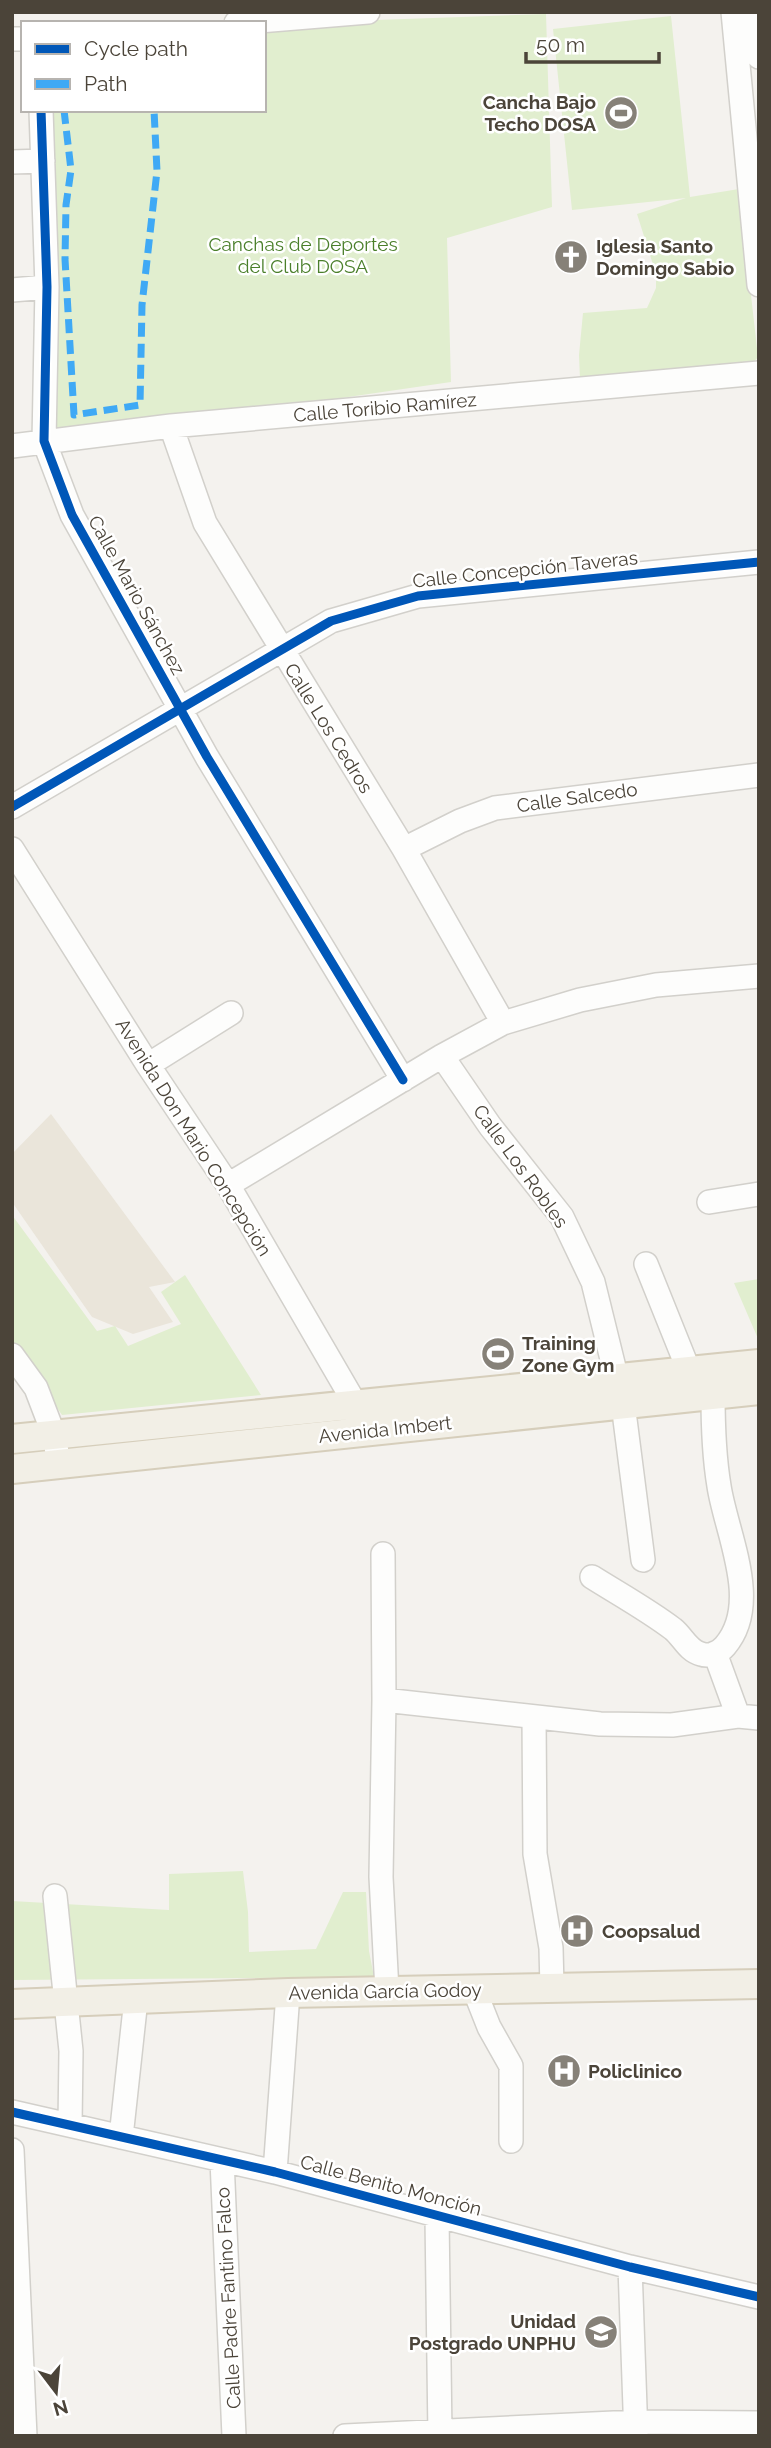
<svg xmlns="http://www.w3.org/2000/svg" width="771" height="2448" viewBox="0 0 771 2448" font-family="Raleway,sans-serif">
<rect width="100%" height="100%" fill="#f4f2ee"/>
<path fill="#eae5da" d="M51 1114 175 1282 149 1287 173 1322 133 1334 92 1317 12 1202V1154Z"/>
<path fill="#e1eecf" d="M546 14 552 207 447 238 451 382 55 440 43 110H264V24Z
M671 16 690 197 739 189 758 357 752 364 580 379 579 355 583 313 647 308 656 288V274L637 214 686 198 572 210 553 29Z
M12 1215 97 1331 115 1326 128 1346 181 1324 161 1292 185 1275 261 1395 62 1415 12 1343Z
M759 1279V1341L734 1283Z
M243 1871 248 1912 249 1952 316 1949 343 1892H366L369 1951 374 1977 12 1980V1901L169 1910V1874Z"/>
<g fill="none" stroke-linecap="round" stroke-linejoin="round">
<g stroke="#d2d0cb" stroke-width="26">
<path id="minor" d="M733 12 759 285
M752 12 759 57
M236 23 368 12
M12 39H23
M41 110 47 287 44 441 72 515 207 757 403 1080
M12 162 43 161
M12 290 47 287
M171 426 205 523 404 849 503 1023
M12 446 171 426 759 373
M12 807 331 621 418 596 759 562
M12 849 148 1065 228 1185 353 1400 358 1420
M404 849 460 821 495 808 759 775
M442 1056 490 1126 562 1217 593 1282 623 1404 643 1560
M148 1065 231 1013
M228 1185 442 1056 503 1023 580 1000 656 985 759 976
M709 1202 759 1194
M646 1264 689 1371
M12 1355 36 1388 54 1435 59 1464
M383 1554 384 1700 381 1877 387 1991
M592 1577C619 1594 648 1610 673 1629 683 1637 688 1651 701 1654 709 1657 719 1653 725 1646 762 1603 726 1533 719 1486 714 1456 713 1425 713 1395
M715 1653 738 1716
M384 1700 600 1724 672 1725 738 1716 759 1718
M534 1717 535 1854 551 1948 552 1988
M55 1896 71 2051 70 2125
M474 1989 489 2027 511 2066V2141
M12 2112 275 2172 630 2267 759 2297
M121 2137 136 1999
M12 2150 25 2436
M222 2160 234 2436
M275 2172 288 1993
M437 2217 440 2436
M630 2267 636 2436
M345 2436 635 2422 759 2423"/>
</g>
<g stroke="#d6cebb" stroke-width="32">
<path id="major" d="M12 1439 759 1364
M12 1469 759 1390
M12 2004 288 1993 759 1984"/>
</g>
<use href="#minor" stroke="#fdfdfc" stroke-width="23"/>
<use href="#major" stroke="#f2efe6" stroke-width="28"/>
<path stroke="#3fa9f5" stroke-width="7" stroke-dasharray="14 7" stroke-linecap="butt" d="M64 110 71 170 66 205 65 259 74 415 140 405 142 305 157 171 154 110"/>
<g stroke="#fff" stroke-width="13">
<path id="cycleway" d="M41 110 47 287 44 441 72 515 207 757 403 1080
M12 807 331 621 418 596 759 562
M12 2112 275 2172 630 2267 759 2297"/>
</g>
<use href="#cycleway" stroke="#0057b8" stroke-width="9"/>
</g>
<defs>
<g id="stadium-disc" transform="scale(1.75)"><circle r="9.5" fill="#868178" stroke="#fff"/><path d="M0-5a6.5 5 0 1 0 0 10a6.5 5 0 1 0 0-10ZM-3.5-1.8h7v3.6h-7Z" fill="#fff"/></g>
<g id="church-disc" transform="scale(1.75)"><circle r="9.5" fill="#868178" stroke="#fff"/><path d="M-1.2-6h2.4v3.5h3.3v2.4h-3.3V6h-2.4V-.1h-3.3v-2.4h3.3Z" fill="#fff"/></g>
<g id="hospital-disc" transform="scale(1.75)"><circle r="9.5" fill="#868178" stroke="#fff"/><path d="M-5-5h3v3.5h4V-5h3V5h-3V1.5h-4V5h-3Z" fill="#fff"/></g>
<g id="university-disc" transform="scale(1.75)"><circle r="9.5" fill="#868178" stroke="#fff"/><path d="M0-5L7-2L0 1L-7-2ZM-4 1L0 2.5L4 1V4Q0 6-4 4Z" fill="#fff"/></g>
</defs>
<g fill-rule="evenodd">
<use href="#stadium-disc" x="621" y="113"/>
<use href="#church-disc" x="571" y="257"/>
<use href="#stadium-disc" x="498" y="1354"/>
<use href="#hospital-disc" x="577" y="1931"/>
<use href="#hospital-disc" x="564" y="2071"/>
<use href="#university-disc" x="601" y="2332"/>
</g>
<g text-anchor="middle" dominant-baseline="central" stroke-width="5" stroke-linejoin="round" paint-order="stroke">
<g font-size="19" font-weight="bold" fill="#4b4439" stroke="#fff" text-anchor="start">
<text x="596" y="102" text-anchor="end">Cancha Bajo<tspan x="596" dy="22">Techo DOSA</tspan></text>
<text x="596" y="246">Iglesia Santo<tspan x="596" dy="22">Domingo Sabio</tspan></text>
<text x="522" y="1343">Training<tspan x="522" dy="22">Zone Gym</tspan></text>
<text x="602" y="1931">Coopsalud</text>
<text x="588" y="2071">Policlinico</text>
<text x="576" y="2321" text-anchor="end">Unidad<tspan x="576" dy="22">Postgrado UNPHU</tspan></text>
</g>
<g font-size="19" fill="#4a7f2a" stroke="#fff">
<text x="303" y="244">Canchas de Deportes<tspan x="303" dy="22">del Club DOSA</tspan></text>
</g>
<g font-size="19" fill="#4b4439" stroke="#fff">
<text transform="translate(385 407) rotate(-5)">Calle Toribio Ramírez</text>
<text transform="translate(525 569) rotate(-6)">Calle Concepción Taveras</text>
<text transform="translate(137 595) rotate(61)">Calle Mario Sánchez</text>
<text transform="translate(329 728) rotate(58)">Calle Los Cedros</text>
<text transform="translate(577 797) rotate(-8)">Calle Salcedo</text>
<text transform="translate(194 1137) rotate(58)">Avenida Don Mario Concepción</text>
<text transform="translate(521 1166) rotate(54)">Calle Los Robles</text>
<text transform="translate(385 1429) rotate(-6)">Avenida Imbert</text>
<text transform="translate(385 1991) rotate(-1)">Avenida García Godoy</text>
<text transform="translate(391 2185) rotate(15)">Calle Benito Monción</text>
<text transform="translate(228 2298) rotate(-93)">Calle Padre Fantino Falco</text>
</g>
</g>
<rect width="771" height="2448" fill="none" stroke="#4b4439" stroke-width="28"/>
<rect x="21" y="21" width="245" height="91" fill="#ffffff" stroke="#b7b4b0" stroke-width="2"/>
<rect x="35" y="44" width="35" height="10" fill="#0057b8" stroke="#b7b4b0" stroke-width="2"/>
<text x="84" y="56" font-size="21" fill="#4b4439">Cycle path</text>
<rect x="35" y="79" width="35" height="10" fill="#3fa9f5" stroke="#b7b4b0" stroke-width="2"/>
<text x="84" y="91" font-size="21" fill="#4b4439">Path</text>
<g transform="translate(56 2392) rotate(164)" stroke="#ffffff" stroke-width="5" paint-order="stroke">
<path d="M0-5L12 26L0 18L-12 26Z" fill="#4b4439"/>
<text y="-10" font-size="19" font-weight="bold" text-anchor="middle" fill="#4b4439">N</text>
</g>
<path d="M526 52v10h133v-10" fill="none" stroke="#4b4439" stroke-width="3.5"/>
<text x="536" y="52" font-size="21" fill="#4b4439" stroke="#ffffff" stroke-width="5" paint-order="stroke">50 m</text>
</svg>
